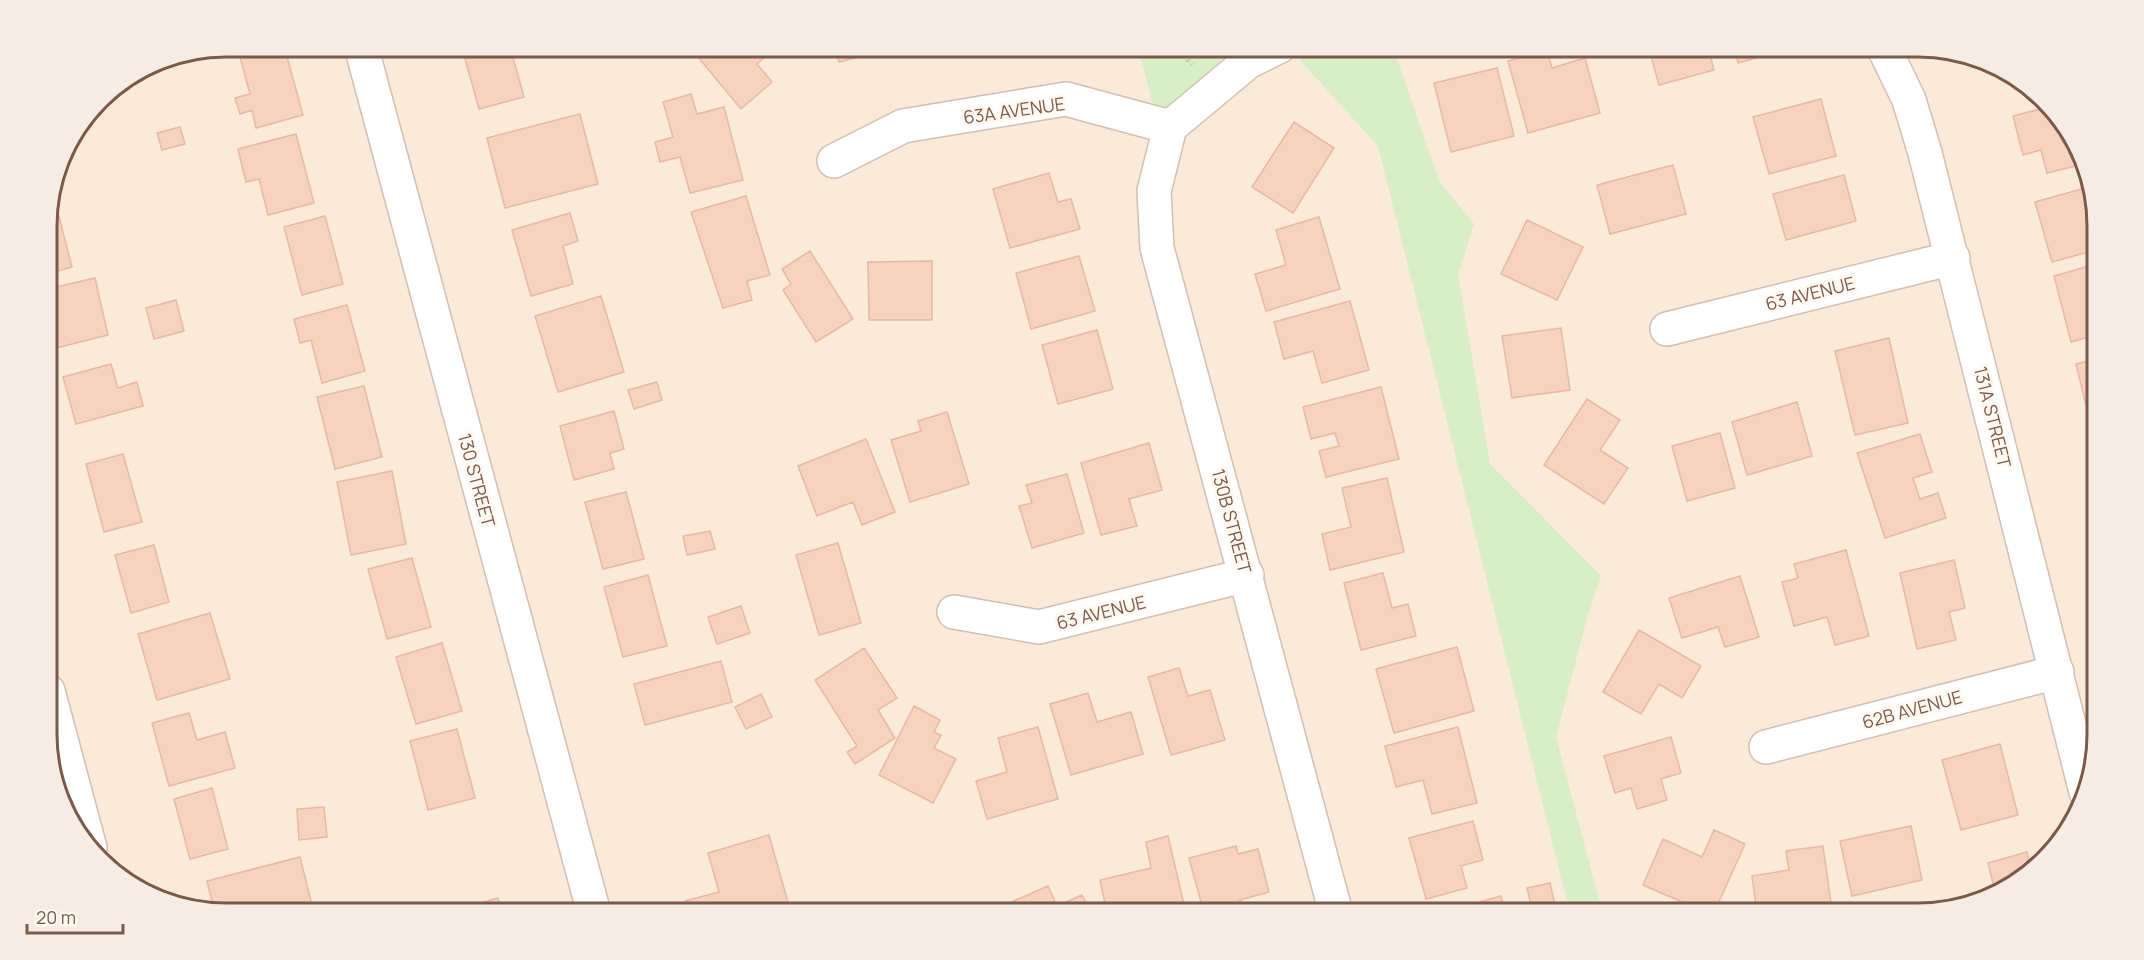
<svg xmlns="http://www.w3.org/2000/svg" width="2144" height="960" viewBox="0 0 2144 960" font-family="Manrope,sans-serif">
<rect width="100%" height="100%" fill="#fef6ea"/>
<path fill="#f9eada" d="M226 46 1918 47 1986 60 2060 117 2096 203 2097 734 2084 802 2060 843 2018 883 1929 913H226L158 900 84 843 48 758 47 214 65 146 107 91 158 60Z"/>
<path fill="#d7eec6" d="M1138 47H1267L1171 111 1154 109Z
M1321 47H1393L1439 181 1474 224 1458 275 1490 464 1601 576 1587 618 1556 737 1599 900 1611 913H1570L1378 146 1300 60Z"/>
<path fill="#f6d3bf" stroke="#eab99e" stroke-width="1.5" d="M278 46H284L303 115 256 128 252 110 240 114 235 98 250 94 240 57Z
M698 46H770L773 50 757 64 772 82 741 109 693 51Z
M835 46H880L882 51 839 62Z
M1648 46H1708L1714 70 1659 85Z
M1734 46H1798L1738 63Z
M510 47 524 97 479 109 465 59Z
M1547 50 1552 68 1585 58 1600 113 1528 133 1508 61Z
M1497 68 1514 136 1451 152 1434 83Z
M691 94 697 114 724 107 743 180 690 193 680 157 660 162 655 142 673 137 663 102Z
M1821 99 1836 156 1769 174 1753 117Z
M2048 107 2060 117 2080 165 2047 173 2041 150 2023 155 2013 116Z
M580 114 598 184 505 208 487 138Z
M1294 122 1334 148 1293 213 1252 187Z
M180 127 185 144 162 150 157 133Z
M296 134 314 203 268 215 259 179 246 182 238 149Z
M1673 165 1686 214 1610 234 1597 185Z
M1049 173 1058 202 1071 199 1080 229 1010 248 993 189Z
M1844 175 1856 221 1786 240 1773 194Z
M2089 187 2096 212V250L2052 262 2035 202Z
M746 196 770 275 747 281 752 300 723 308 691 212Z
M56 205 72 267 47 274V214L49 207Z
M570 213 578 241 563 246 573 284 531 296 512 230Z
M325 216 343 284 302 295 284 227Z
M1319 217 1340 289 1266 311 1255 274 1286 265 1276 230Z
M1527 220 1583 247 1557 300 1501 274Z
M810 251 853 319 816 342 783 290 791 284 782 269Z
M1079 256 1095 311 1031 329 1016 273Z
M932 261V320H869L868 262Z
M2096 264V335L2071 342 2054 276Z
M95 278 108 335 52 349 47 330V289Z
M601 296 624 372 558 392 535 316Z
M176 300 184 331 154 339 146 308Z
M1350 301 1369 370 1322 383 1313 351 1284 359 1274 322Z
M347 305 365 371 322 383 311 340 300 343 294 319Z
M1561 328 1570 390 1512 398 1502 336Z
M1097 330 1113 389 1058 404 1042 345Z
M1889 338 1908 423 1855 435 1835 351Z
M2096 359 2097 420 2090 422 2076 364Z
M111 364 118 388 137 382 143 406 76 424 63 377Z
M657 382 662 400 634 409 628 390Z
M364 386 382 457 335 469 317 397Z
M1381 387 1399 459 1326 477 1319 451 1339 446 1335 433 1311 439 1303 407Z
M1587 399 1620 420 1600 450 1628 468 1604 504 1544 465Z
M1797 402 1812 456 1747 475 1732 422Z
M614 411 624 449 610 453 614 469 574 480 560 426Z
M947 412 969 484 910 502 891 440 921 431 918 421Z
M1720 433 1735 488 1687 501 1672 446Z
M1920 434 1932 472 1913 478 1920 499 1938 493 1946 518 1885 538 1857 453Z
M866 439 895 512 862 525 853 502 817 516 798 466Z
M1149 443 1162 490 1129 499 1137 526 1101 535 1081 463Z
M123 454 142 522 104 532 86 464Z
M392 471 406 544 351 555 337 482Z
M1067 474 1084 533 1032 548 1019 506 1032 503 1026 485Z
M1387 478 1404 552 1330 570 1322 534 1351 527 1342 488Z
M626 492 644 559 603 569 585 502Z
M710 531 715 549 687 555 683 536Z
M838 543 861 623 819 635 796 555Z
M154 545 169 602 131 613 115 555Z
M1846 550 1869 636 1835 645 1827 617 1794 626 1782 582 1798 578 1794 564Z
M412 558 431 627 387 639 368 569Z
M1954 560 1965 608 1949 612 1956 640 1917 649 1900 573Z
M1383 573 1392 608 1408 604 1416 636 1361 650 1344 583Z
M648 575 667 646 623 657 604 587Z
M1740 576 1759 637 1725 647 1718 627 1682 638 1669 598Z
M741 606 750 633 717 644 708 617Z
M210 613 230 679 157 700 138 634Z
M1639 630 1701 666 1682 698 1659 684 1641 714 1603 692Z
M442 643 462 711 416 724 396 657Z
M1457 647 1474 711 1394 733 1376 669Z
M864 648 897 698 878 710 895 738 855 764 847 752 857 746 815 680Z
M721 661 732 702 645 725 634 684Z
M1179 668 1188 696 1210 690 1225 740 1171 755 1148 677Z
M1088 693 1097 722 1131 712 1143 754 1071 775 1050 704Z
M761 694 772 717 746 729 735 707Z
M914 706 940 720 934 732 941 735 934 748 956 759 933 803 879 775Z
M189 713 197 740 225 732 235 768 169 786 152 723Z
M1038 727 1058 799 987 819 976 781 1007 772 998 738Z
M1458 727 1477 803 1432 814 1423 780 1396 787 1385 746Z
M457 729 475 798 428 810 410 741Z
M1671 737 1681 773 1661 779 1667 800 1637 809 1631 788 1615 793 1604 756Z
M2000 744 2018 815 1961 830 1942 760Z
M212 788 228 849 190 859 174 799Z
M324 807 327 837 299 840 297 809Z
M1473 821 1483 860 1461 866 1467 888 1426 899 1409 838Z
M1911 826 1922 880 1852 896 1840 841Z
M1714 830 1745 844 1714 913H1707L1643 885 1663 839 1702 857Z
M769 835 789 906 765 913H689L685 901 719 892 708 853Z
M1168 836 1186 913H1107L1100 880 1151 868 1146 842Z
M1236 846 1238 854 1258 849 1269 892 1240 900 1244 913H1204L1189 858Z
M1823 846 1832 910 1812 913H1757L1752 876 1789 870 1786 851Z
M2027 852 2031 870 2018 883 1995 891 1988 863Z
M300 857 314 913 226 914 195 907 212 901 207 881Z
M1550 883 1556 909 1533 913 1527 888Z
M1048 886 1057 906 1082 895 1091 913H1010L1007 904Z
M1501 896 1505 913H1441Z
M498 898 502 913H454L453 911Z
M991 904 995 913H972Z"/>
<g fill="none" stroke-linecap="round" stroke-linejoin="round">
<g stroke="#d5bfb0" stroke-width="36">
<path id="street" d="M361 46 594 913
M1883 46 1909 100 1925 153 2086 792
M1170 127 1154 191 1157 248 1336 913
M1170 127 1248 62 1280 46
M834 161 903 126 1066 99 1170 127
M1667 329 1953 258
M954 612 1039 627 1247 575
M48 691 90 848
M1766 747 2057 672"/>
</g>
<path stroke="#dcb6a1" stroke-width="4" stroke-dasharray="1.5 4.5" stroke-linecap="butt" d="M1176 46 1192 65"/>
<use href="#street" stroke="#fff" stroke-width="33"/>
</g>
<g text-anchor="middle" dominant-baseline="central" stroke-width="6" stroke-linejoin="round" paint-order="stroke">
<g font-size="18" fill="#7c5a4a" stroke="#fff9f2">
<text transform="translate(1014 110) rotate(-8)">63A AVENUE</text>
<text transform="translate(1810 293) rotate(-14)">63 AVENUE</text>
<text transform="translate(1993 417) rotate(76)">131A STREET</text>
<text transform="translate(477 480) rotate(75)">130 STREET</text>
<text transform="translate(1232 521) rotate(75)">130B STREET</text>
<text transform="translate(1101 612) rotate(-14)">63 AVENUE</text>
<text transform="translate(1912 709) rotate(-15)">62B AVENUE</text>
</g>
</g>
<path d="M0 0H2144V960H0ZM226 57H1918A169 169 0 0 1 2087 226V734A169 169 0 0 1 1918 903H226A169 169 0 0 1 57 734V226A169 169 0 0 1 226 57Z" fill="#f5ece5" fill-rule="evenodd"/>
<path fill="none" stroke="#7c5a4a" stroke-width="3" d="M226 57H1918A169 169 0 0 1 2087 226V734A169 169 0 0 1 1918 903H226A169 169 0 0 1 57 734V226A169 169 0 0 1 226 57Z"/>
<path d="M27 924v9h96v-9" fill="none" stroke="#7c5a4a" stroke-width="3"/>
<text x="36" y="924" font-size="18" fill="#7c5a4a" stroke="#fff9f2" stroke-width="4.5" paint-order="stroke">20 m</text>
</svg>
